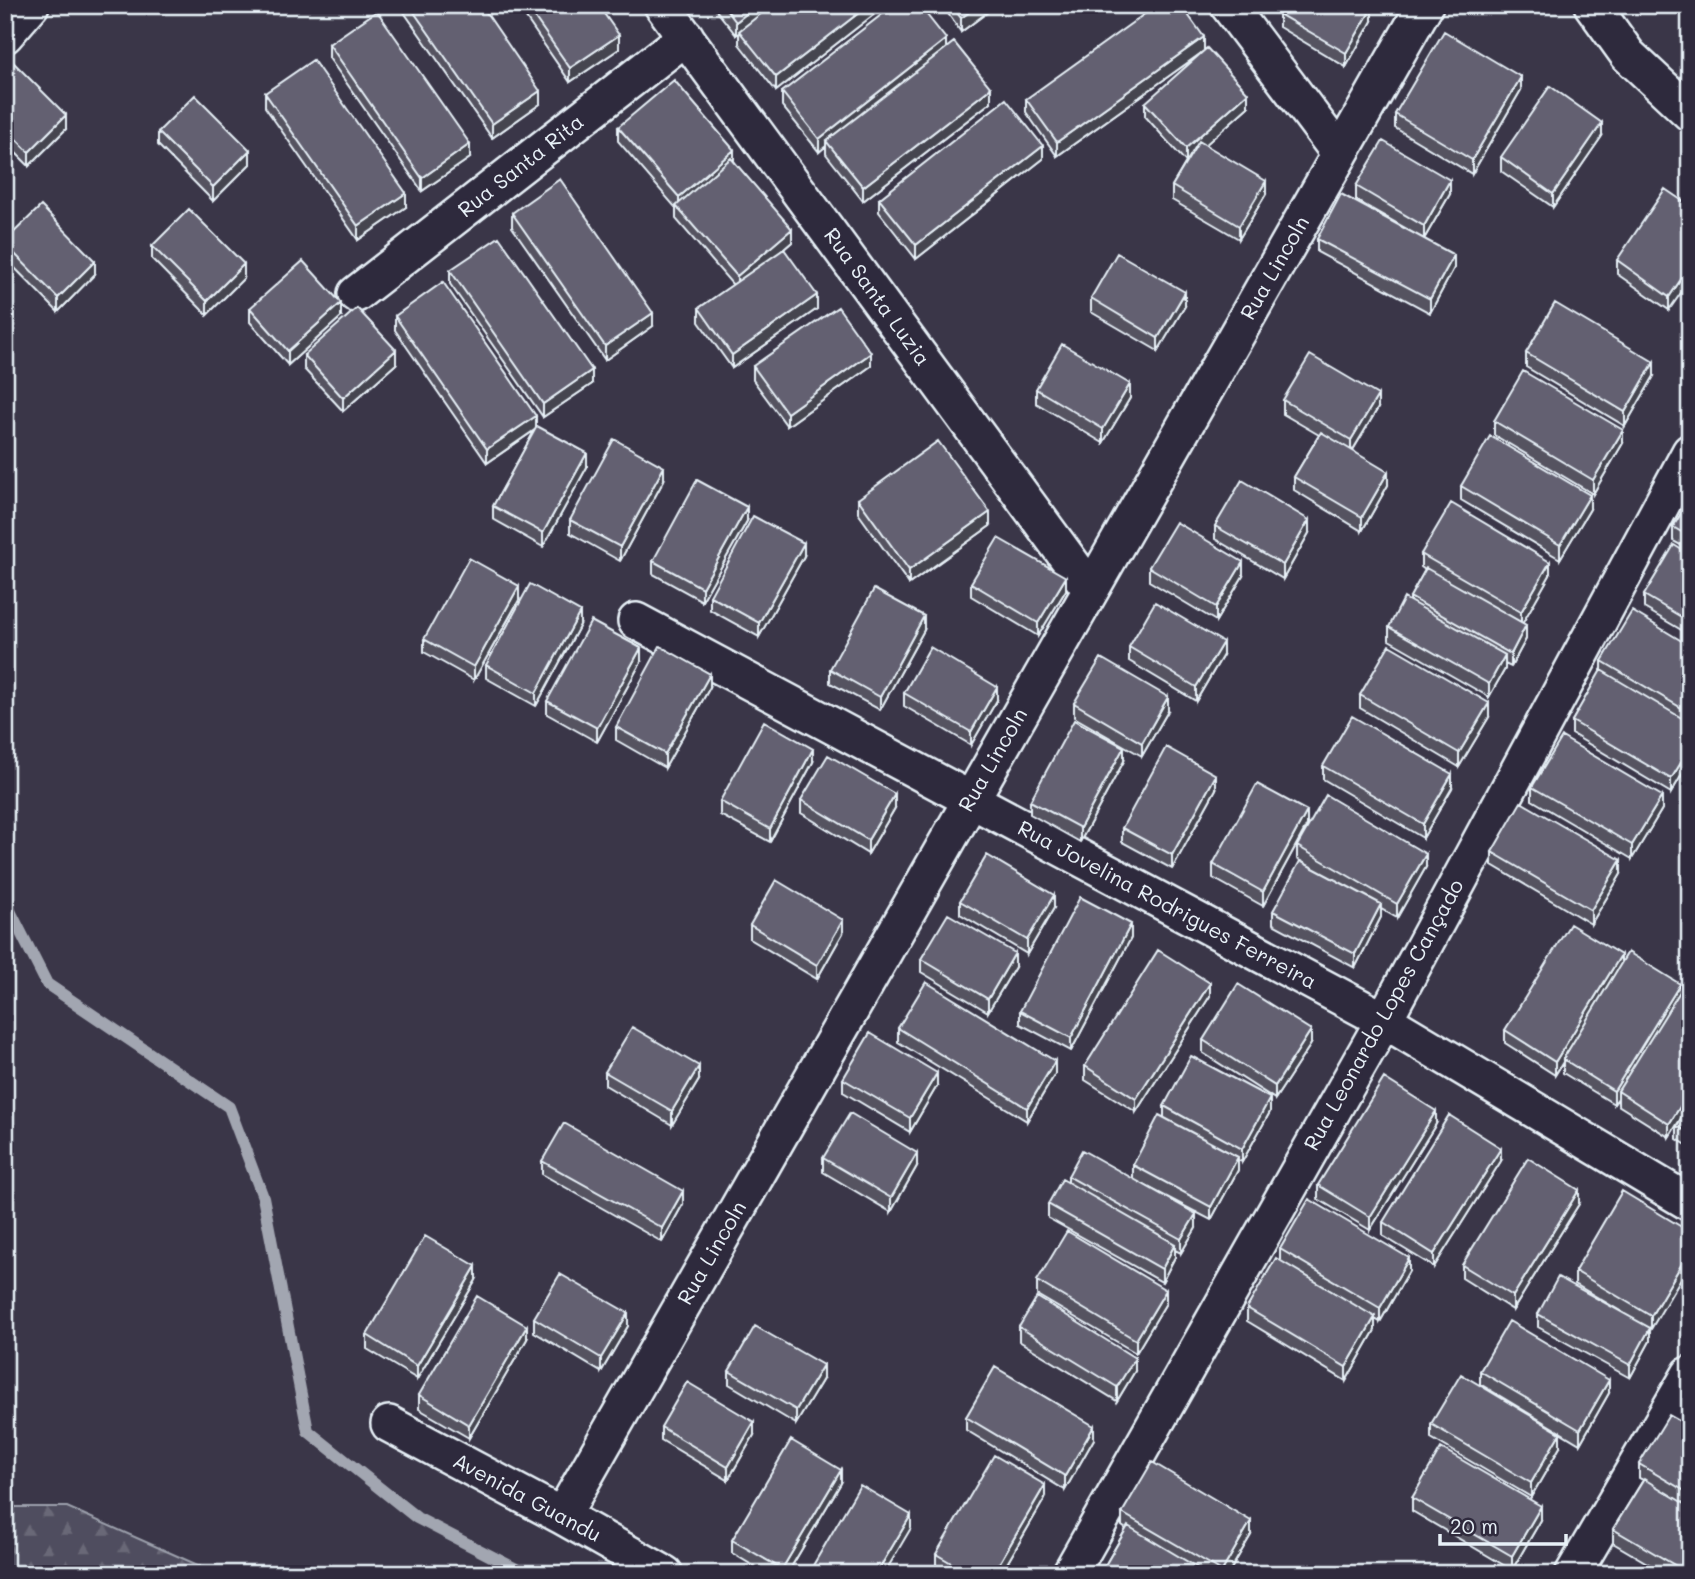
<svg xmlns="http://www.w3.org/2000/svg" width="1695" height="1579" font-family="Mali,sans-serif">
	<defs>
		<pattern id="forest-firs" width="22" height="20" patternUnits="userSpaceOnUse" patternTransform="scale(1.75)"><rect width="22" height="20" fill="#504e5f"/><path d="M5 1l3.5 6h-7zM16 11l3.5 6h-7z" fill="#696877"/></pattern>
	</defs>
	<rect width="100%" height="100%" fill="#3a3648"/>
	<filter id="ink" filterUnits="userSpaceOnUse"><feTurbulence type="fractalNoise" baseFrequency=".0143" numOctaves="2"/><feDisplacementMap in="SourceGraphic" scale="14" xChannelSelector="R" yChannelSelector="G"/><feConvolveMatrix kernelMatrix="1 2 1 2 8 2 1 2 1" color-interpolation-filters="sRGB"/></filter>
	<g filter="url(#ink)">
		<path fill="url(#forest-firs)" stroke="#9ca0ac" stroke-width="2" d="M5,1507H67L218,1574H5Z"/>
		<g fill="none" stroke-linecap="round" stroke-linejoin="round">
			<path stroke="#a2a6b1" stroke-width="12" d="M5,901L47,984L229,1107L263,1197L308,1431L417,1518L526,1574"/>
			<g stroke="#e8f1f8" stroke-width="40">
				<path id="street" d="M662,5L1091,590
					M1228,5L1340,154
					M1592,5L1628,55L1690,113
					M5,35L31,5
					M356,294L686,37
					M636,621L1384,1020L1690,1203
					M389,1424L562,1516L665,1574
					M562,1516L1425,5
					M1070,1574L1384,1020L1690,452
					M1573,1574L1690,1374"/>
			</g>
			<use href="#street" stroke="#2f2a3d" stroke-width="35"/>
		</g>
		<path fill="#555361" stroke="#e8f1f8" stroke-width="2" d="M399,5H481L540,104L492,138Z
			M517,5H598L619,49L570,82Z
			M712,5H886L776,91L739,44V32L736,35Z
			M942,5H997L961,32Z
			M1279,14L1372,21L1346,67L1279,27Z
			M329,44L470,158L422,191L329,58Z
			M946,47L991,102L863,201L826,154V146L819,152L782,106V92Z
			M1204,51L1057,156L1026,112V99Z
			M5,66L66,129L29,166L5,142Z
			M1521,90L1472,174L1395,128V114Z
			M265,93L406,207L358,240L265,107Z
			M1145,103L1248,107L1205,145L1266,194L1239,239L1172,200V186L1186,162L1145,116Z
			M618,127L734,161L792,242L784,249L817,309L732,368L699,322V308L733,285L676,219V208L618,141Z
			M158,132L250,164L213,201L158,145Z
			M1602,136L1553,207L1501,171V157Z
			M1043,159L916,259L879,212V199Z
			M1356,186L1450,194L1424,239L1454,268L1430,313L1317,252V239L1405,228L1356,200Z
			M1690,206L1669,310L1617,274V260Z
			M512,213L653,326L605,360L512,227Z
			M5,241L95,274L58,312L5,258Z
			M152,246L244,278L207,315L152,259Z
			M450,270L592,384L543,417L450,284Z
			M1091,298L1185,306L1158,351L1091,312Z
			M250,308L341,317L288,365L250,322Z
			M395,316L536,428L587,467L543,547L493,519V506L535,430L487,463L395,330Z
			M1526,353L1654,376L1625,426L1526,367Z
			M304,355L396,364L343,411L304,369Z
			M753,366H871L787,426L753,380Z
			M1036,389L1130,398L1103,443L1036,403Z
			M1283,400L1378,408L1353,450L1388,485L1362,531L1294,490V477L1319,435L1283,414Z
			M1494,421L1623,443L1593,494L1494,435Z
			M664,480L620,561L570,533V520Z
			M1461,486L1590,509L1560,559L1461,500Z
			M858,499L990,526L909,584L858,513Z
			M1690,499V550L1673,541V527Z
			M747,521L702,601L653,574V561Z
			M1215,526L1309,533L1283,579L1215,539Z
			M1421,554L1550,575L1522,623L1526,639L1511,667L1505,664V669L1489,697L1389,640V627L1410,602V597L1425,570L1421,567Z
			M1690,555V635L1644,608V595Z
			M804,556L759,637L710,610V596Z
			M1149,567L1243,576L1216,621L1149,581Z
			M971,583L1066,590L1038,636L971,596Z
			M519,600L474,680L424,652V639Z
			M580,625L536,706L486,678V665Z
			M924,630L880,710L830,683V669Z
			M1690,646V761L1671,793L1572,734V721L1602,671V661Z
			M1129,647L1223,655L1196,701L1129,661Z
			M641,662L597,742L547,714V701Z
			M710,687L665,768L616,740V727Z
			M904,693L997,700L971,745L904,706Z
			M1360,695L1489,717L1459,767L1360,708Z
			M1074,703L1168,711L1142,756L1074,717Z
			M1124,761L1080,842L1030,814V801Z
			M813,762L770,842L720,815V801Z
			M1323,766L1452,788L1423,838L1323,779Z
			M1532,787L1662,809L1632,859L1532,800Z
			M1216,789L1172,869L1122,842V828Z
			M801,800L895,808L868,854L801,813Z
			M1307,825L1263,906L1213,878V864Z
			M1297,846L1426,867L1397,918L1381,909V917L1355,968L1273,924V911L1304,863L1297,859Z
			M1492,852L1621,874L1591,924L1492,865Z
			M960,901L1054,908L1027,954L960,914Z
			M750,925L843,933L817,979L750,939Z
			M1131,938L1071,1051L1020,1024V1011Z
			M921,959L1015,967L988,1012L921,972Z
			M1621,964L1680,991L1690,989V1147L1677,1139V1126L1682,1116L1669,1137L1618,1105V1098L1614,1104L1563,1073V1062L1555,1075L1505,1043V1030Z
			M1210,996L1136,1112L1085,1080V1066Z
			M898,1028L1055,1074L1027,1121L898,1042Z
			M1203,1040L1311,1044L1275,1099L1203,1053Z
			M605,1072L699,1080L672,1125L605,1085Z
			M843,1079L937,1086L910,1132L843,1092Z
			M1164,1106L1270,1112L1242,1162L1238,1160V1170L1211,1220L1140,1183L1196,1228L1181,1253L1175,1250V1257L1162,1282L1048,1218V1204L1068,1182V1176L1133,1178V1165L1164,1118Z
			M1436,1124L1370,1230L1318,1199V1185Z
			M823,1158L917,1166L891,1212L823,1172Z
			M542,1161L683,1204L662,1242L542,1174Z
			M1501,1161L1434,1267L1383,1236V1222Z
			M1579,1204L1513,1310L1462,1278V1265Z
			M1280,1249L1409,1271L1380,1322L1375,1319V1330L1346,1381L1247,1321V1308L1280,1260Z
			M1690,1263L1650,1329V1341L1630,1378L1538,1327V1314L1622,1312L1575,1284V1271Z
			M476,1280L417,1379L367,1349V1335Z
			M1037,1281L1166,1303L1136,1353L1037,1295Z
			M534,1318L628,1326L601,1372L534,1332Z
			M1019,1327L1135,1371L1117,1401L1019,1341Z
			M527,1339L469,1438L419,1409V1395Z
			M729,1371L823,1379L796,1424L729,1384Z
			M1480,1371L1609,1393L1580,1444L1480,1384Z
			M1690,1394V1414L1687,1413V1399Z
			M966,1417L1094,1439L1065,1490L966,1430Z
			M1431,1424L1560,1447L1531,1497L1431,1438Z
			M661,1427L754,1435L728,1480L661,1440Z
			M1690,1427V1574H1666L1613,1543V1529L1643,1480L1639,1478V1464Z
			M841,1483L787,1574H767L732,1553V1540Z
			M1045,1498L1001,1574H947L936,1567V1554Z
			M1412,1498L1541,1520L1512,1570L1412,1511Z
			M1122,1513L1251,1535L1228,1574H1100L1126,1529L1122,1526Z"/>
		<path fill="#45444f" stroke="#e8f1f8" stroke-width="2" d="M757,5H774L736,35V22Z
			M869,5H886L776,91V77Z
			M979,5H997L961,32V18Z
			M1372,8V21L1346,67V53Z
			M619,35V49L570,82V68Z
			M1204,37V51L1057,156V142Z
			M946,39V53L826,141V146L819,152V139Z
			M1521,77V90L1472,174V160Z
			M991,88V102L863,201V187Z
			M540,91V104L492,138V124Z
			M1248,93V107L1186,162V148Z
			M66,115V129L29,166V152Z
			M1602,123V136L1553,207V194Z
			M470,144V158L422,191V178Z
			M1043,146V159L916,259V245Z
			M250,150V164L213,201V187Z
			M734,150V163L679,209V197Z
			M1450,180V194L1424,239V226Z
			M1266,181V194L1239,239V226Z
			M406,193V207L358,240V226Z
			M792,229V242L737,289V276Z
			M1454,255V268L1430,313V299Z
			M95,261V274L58,312V298Z
			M244,264V278L207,315V301Z
			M1690,266V280L1669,310V297Z
			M1185,292V306L1158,351V338Z
			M817,295V309L732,368V355Z
			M341,303V317L288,365V351Z
			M653,313V326L605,360V346Z
			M396,350V364L343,411V398Z
			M871,353V366L787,426V413Z
			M1654,362V376L1625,426V412Z
			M592,370V384L543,417V404Z
			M1130,384V398L1103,443V429Z
			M1378,395V408L1351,453V440Z
			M536,416V429L487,463V449Z
			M1623,430V443L1593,494V480Z
			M587,453V467L543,547V533Z
			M664,467V480L620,561V547Z
			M1388,472V485L1362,531V517Z
			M1590,495V509L1560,559V545Z
			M747,507V521L702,601V588Z
			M990,512V526L909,584V570Z
			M1309,520V533L1283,579V565Z
			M804,543V556L759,637V623Z
			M1243,562V576L1216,621V607Z
			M1550,562V575L1521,626V612Z
			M1066,577V590L1038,636V623Z
			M519,586V600L474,680V667Z
			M580,612V625L536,706V693Z
			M924,616V630L880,710V697Z
			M1526,625V639L1511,667V654Z
			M1223,642V655L1196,701V687Z
			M641,648V662L597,742V728Z
			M1505,655V669L1489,697V684Z
			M710,674V687L665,768V754Z
			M997,687V700L971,745V732Z
			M1168,697V711L1142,756V743Z
			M1489,703V717L1459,767V753Z
			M1124,747V761L1080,842V828Z
			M1690,748V761L1671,793V779Z
			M813,749V762L770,842V829Z
			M1452,774V788L1423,838V824Z
			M1216,775V789L1172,869V855Z
			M895,794V808L868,854V840Z
			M1662,796V809L1632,859V845Z
			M1307,811V825L1263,906V892Z
			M1426,854V867L1397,918V904Z
			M1621,860V874L1591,924V910Z
			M1054,895V908L1027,954V940Z
			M1381,904V917L1355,968V954Z
			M843,920V933L817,979V965Z
			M1131,924V938L1071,1051V1038Z
			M1015,953V967L988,1012V999Z
			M1621,955V968L1563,1059V1062L1555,1075V1062Z
			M1210,983V996L1136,1112V1099Z
			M1680,984V998L1618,1091V1098L1614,1104V1091Z
			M1311,1030V1044L1275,1099V1086Z
			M1055,1061V1074L1027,1121V1108Z
			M699,1066V1080L672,1125V1111Z
			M937,1073V1086L910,1132V1118Z
			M1690,1091V1104L1669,1137V1124Z
			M1270,1098V1112L1242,1162V1149Z
			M1436,1111V1124L1370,1230V1217Z
			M1501,1148V1161L1434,1267V1254Z
			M917,1153V1166L891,1212V1198Z
			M1238,1157V1170L1211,1220V1207Z
			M1579,1190V1204L1513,1310V1296Z
			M683,1191V1204L662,1242V1228Z
			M1196,1214V1228L1181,1253V1239Z
			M1175,1244V1257L1162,1282V1269Z
			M1690,1250V1263L1651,1329V1316Z
			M1409,1258V1271L1380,1322V1308Z
			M476,1266V1280L417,1379V1366Z
			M1166,1290V1303L1136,1353V1340Z
			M628,1313V1326L601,1372V1358Z
			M1375,1317V1330L1346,1381V1367Z
			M527,1326V1339L469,1438V1425Z
			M1650,1328V1341L1630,1378V1365Z
			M1135,1358V1371L1117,1401V1387Z
			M823,1365V1379L796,1424V1410Z
			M1609,1380V1393L1580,1444V1430Z
			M754,1422V1435L728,1480V1467Z
			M1094,1426V1439L1065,1490V1476Z
			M1560,1433V1447L1531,1497V1483Z
			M841,1470V1483L787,1574H782V1569Z
			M1045,1485V1498L1001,1574H993Z
			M1541,1506V1520L1512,1570V1556Z
			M911,1515V1528L884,1574H876Z
			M1251,1521V1535L1228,1574H1222V1571Z"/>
		<path fill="#636171" stroke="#e8f1f8" stroke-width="2" d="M409,5H481L540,91L492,124Z
			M526,5H598L619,35L570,68Z
			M723,5H757L736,22Z
			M772,5H869L776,77L739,31Z
			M894,5H919L946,39L819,139L782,92Z
			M951,5H979L961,18Z
			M1157,5H1181L1204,37L1057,142L1026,99Z
			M1283,5H1368L1372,8L1346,53L1279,14Z
			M377,11L470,144L422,178L329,44Z
			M1444,31L1521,77L1472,160L1395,114Z
			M954,42L991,88L863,187L826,141Z
			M1207,48L1248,93L1186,148L1145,103Z
			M11,60L66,115L29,152L5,128V66Z
			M313,60L406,193L358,226L265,93Z
			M674,80L734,150L679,197L618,127Z
			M1550,86L1602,123L1553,194L1501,157Z
			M195,95L250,150L213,187L158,132Z
			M1006,99L1043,146L916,245L879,199Z
			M1199,141L1266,181L1239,226L1172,186Z
			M1383,141L1450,180L1424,226L1356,186Z
			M731,158L792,229L737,276L676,206Z
			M560,179L653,313L605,346L512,213Z
			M1665,189L1690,206V266L1669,297L1617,260Z
			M1341,194L1454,255L1430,299L1317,239Z
			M41,206L95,261L58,298L5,244V241Z
			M189,209L244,264L207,301L152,246Z
			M499,237L592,370L543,404L450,270Z
			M784,249L817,295L732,355L699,308Z
			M1117,253L1185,292L1158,338L1091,298Z
			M303,261L341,303L288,351L250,308Z
			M443,282L536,416L487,449L395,316Z
			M1555,303L1654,362L1625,412L1526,353Z
			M838,307L871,353L787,413L753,366Z
			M357,308L396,350L343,398L304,355Z
			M1062,344L1130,384L1103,429L1036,389Z
			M1310,355L1378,395L1351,440L1283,400Z
			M1523,371L1623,430L1593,480L1494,421Z
			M537,426L587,453L543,533L493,506Z
			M1321,432L1388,472L1362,517L1294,477Z
			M1490,436L1590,495L1560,545L1461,486Z
			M614,439L664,467L620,547L570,520Z
			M938,441L990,512L909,570L858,499Z
			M697,480L747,507L702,588L653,561Z
			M1242,480L1309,520L1283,565L1215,526Z
			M1690,499V537L1673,527Z
			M1451,503L1550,562L1521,612L1421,554Z
			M753,516L804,543L759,623L710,596Z
			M1176,522L1243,562L1216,607L1149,567Z
			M998,538L1066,577L1038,623L971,583Z
			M1674,545L1690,555V622L1644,595Z
			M469,558L519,586L474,667L424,639Z
			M1426,568L1526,625L1511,654L1410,597Z
			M530,584L580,612L536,693L486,665Z
			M874,589L924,616L880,697L830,669Z
			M1404,598L1505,655L1489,684L1389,627Z
			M1155,602L1223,642L1196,687L1129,647Z
			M1632,611L1690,646V713L1602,661Z
			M591,621L641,648L597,728L547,701Z
			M1389,645L1489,703L1459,753L1360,695Z
			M660,646L710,674L665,754L616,727Z
			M930,647L997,687L971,732L904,693Z
			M1101,658L1168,697L1142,743L1074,703Z
			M1601,670L1690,723V748L1671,779L1572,721Z
			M1352,716L1452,774L1423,824L1323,766Z
			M1074,720L1124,747L1080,828L1030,801Z
			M764,721L813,749L770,829L720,801Z
			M1562,737L1662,796L1632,845L1532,787Z
			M1166,747L1216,775L1172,855L1122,828Z
			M828,755L895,794L868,840L801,800Z
			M1257,784L1307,811L1263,892L1213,864Z
			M1326,795L1426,854L1397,904L1297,846Z
			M1521,802L1621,860L1591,910L1492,852Z
			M987,855L1054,895L1027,940L960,901Z
			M1300,861L1381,904L1355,954L1273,911Z
			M776,880L843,920L817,965L750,925Z
			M1080,897L1131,924L1071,1038L1020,1011Z
			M948,914L1015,953L988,999L921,959Z
			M1570,924L1621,955L1555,1062L1505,1030Z
			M1158,950L1210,983L1136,1099L1085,1066Z
			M1628,952L1680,984L1614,1091L1563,1059Z
			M926,982L1055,1061L1027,1108L898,1028Z
			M1238,984L1311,1030L1275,1086L1203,1040Z
			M1684,985L1690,989V1091L1669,1124L1618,1091Z
			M632,1027L699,1066L672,1111L605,1072Z
			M870,1033L937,1073L910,1118L843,1079Z
			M1191,1056L1270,1098L1242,1149L1164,1106Z
			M1384,1078L1436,1111L1370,1217L1318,1185Z
			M1690,1103V1133L1677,1126Z
			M850,1113L917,1153L891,1198L823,1158Z
			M1159,1115L1238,1157L1211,1207L1133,1165Z
			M1449,1115L1501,1148L1434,1254L1383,1222Z
			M564,1123L683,1191L662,1228L542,1161Z
			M1082,1150L1196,1214L1181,1239L1068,1176Z
			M1528,1158L1579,1190L1513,1296L1462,1265Z
			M1062,1179L1175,1244L1162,1269L1048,1204Z
			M1622,1191L1690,1232V1250L1651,1316L1575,1271Z
			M1309,1199L1409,1258L1380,1308L1280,1249Z
			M1067,1231L1166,1290L1136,1340L1037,1281Z
			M425,1236L476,1266L417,1366L367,1335Z
			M1276,1258L1375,1317L1346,1367L1247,1308Z
			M560,1274L628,1313L601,1358L534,1318Z
			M1558,1277L1650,1328L1630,1365L1538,1314Z
			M477,1296L527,1326L469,1425L419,1395Z
			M1037,1297L1135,1358L1117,1387L1019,1327Z
			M1509,1321L1609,1380L1580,1430L1480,1371Z
			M755,1326L823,1365L796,1410L729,1371Z
			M995,1367L1094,1426L1065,1476L966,1417Z
			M1461,1374L1560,1433L1531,1483L1431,1424Z
			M687,1382L754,1422L728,1467L661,1427Z
			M1669,1415L1690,1427V1494L1639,1464Z
			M791,1440L841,1470L782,1569L732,1540Z
			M1441,1448L1541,1506L1512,1556L1412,1498Z
			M994,1455L1045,1485L993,1574H970L936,1554Z
			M1152,1462L1251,1521L1222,1571L1122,1513Z
			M1644,1479L1690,1507V1574L1613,1529Z
			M860,1485L911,1515L876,1574H808Z
			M1128,1526L1208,1574H1100Z"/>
	</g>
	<g text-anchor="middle" stroke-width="5" stroke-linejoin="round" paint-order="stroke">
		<g font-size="21" fill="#e8f1f8" stroke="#2f2a3d">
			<text transform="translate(521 166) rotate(-38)" y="7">Rua Santa Rita</text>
			<text transform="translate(1275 268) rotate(-60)" y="7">Rua Lincoln</text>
			<text transform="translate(877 297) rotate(54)" y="7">Rua Santa Luzia</text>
			<text transform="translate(993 760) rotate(-60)" y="7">Rua Lincoln</text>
			<text transform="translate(1167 905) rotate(28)" y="7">Rua Jovelina Rodrigues Ferreira</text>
			<text transform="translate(1384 1015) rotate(-61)" y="7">Rua Leonardo Lopes Cançado</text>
			<text transform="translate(712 1253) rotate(-60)" y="7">Rua Lincoln</text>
			<text transform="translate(527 1498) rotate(28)" y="7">Avenida Guandu</text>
		</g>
	</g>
	<rect width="1695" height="1579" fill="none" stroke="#2f2a3d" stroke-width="28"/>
	<rect x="14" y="14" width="1667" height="1551" fill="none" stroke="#e8f1f8" stroke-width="2.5" filter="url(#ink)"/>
	<path d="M1440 1534v10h126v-10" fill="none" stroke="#e8f1f8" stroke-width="3.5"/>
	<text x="1450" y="1534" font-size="21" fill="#e8f1f8" stroke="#2f2a3d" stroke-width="5" paint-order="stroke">20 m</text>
</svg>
